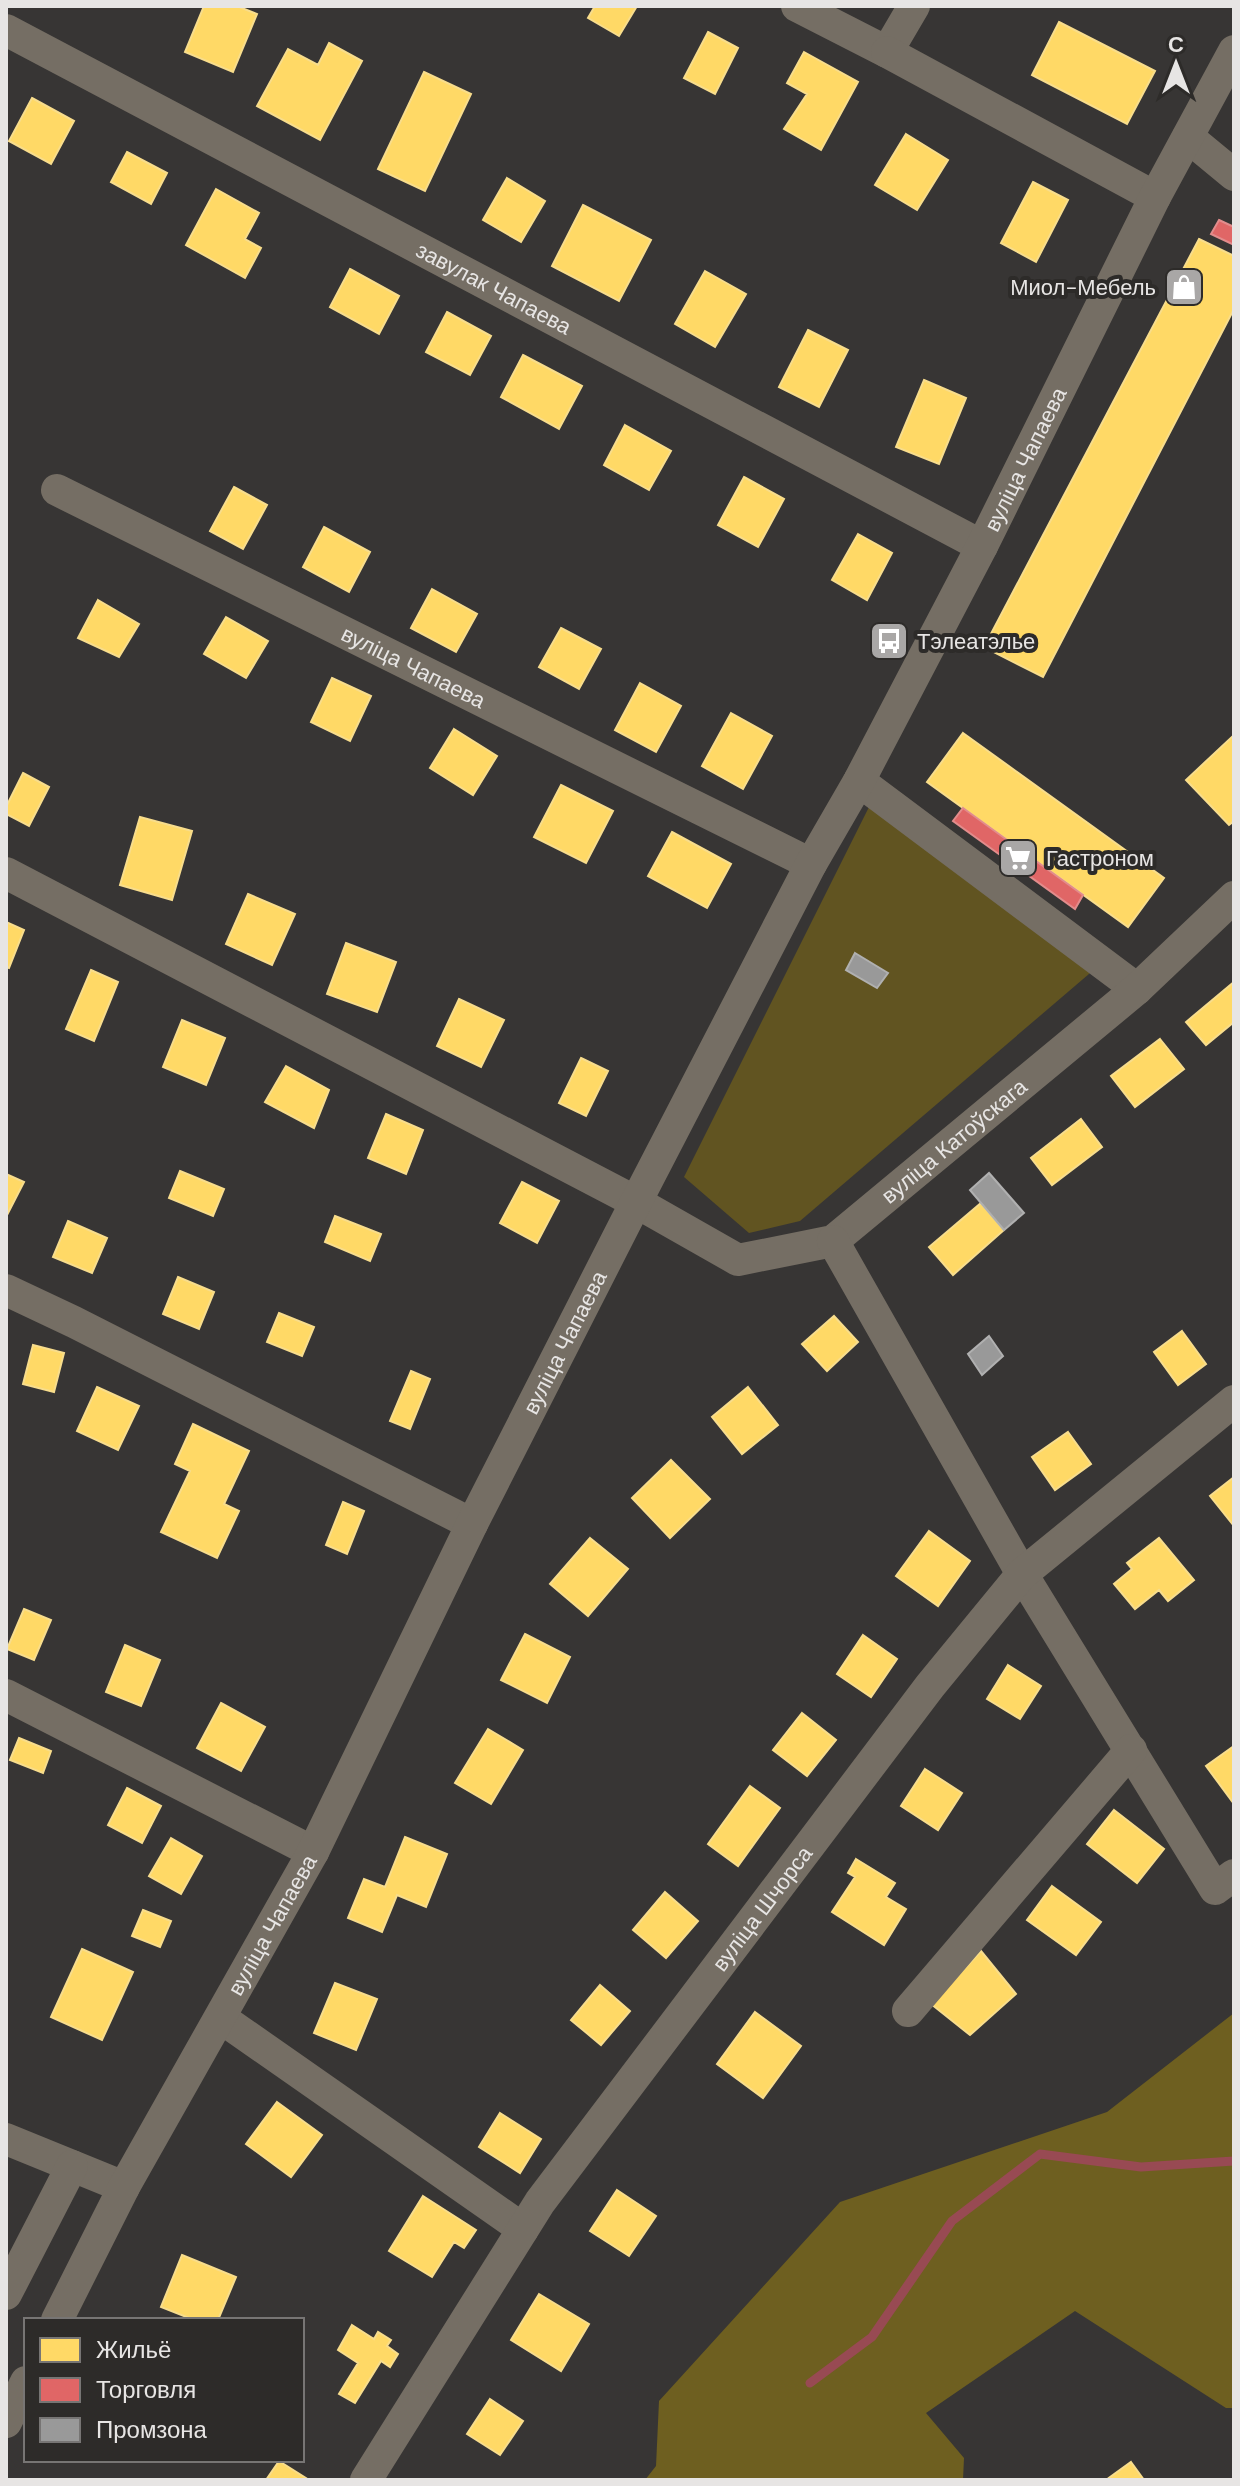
<svg xmlns="http://www.w3.org/2000/svg" width="1240" height="2486" font-family="'DM Sans',sans-serif">
	<rect width="100%" height="100%" fill="#373534"/>
	<path fill="#615421" d="M870,805L1103,962L800,1221L749,1233L684,1177Z"/>
	<path fill="#6e5f20" d="M1234,2013V2408H1226L1075,2311L926,2413L964,2458L963,2480H645L656,2466L659,2401L840,2202L1107,2112Z"/>
	<path fill="#ffd966" stroke="#f8dd8c" stroke-width="2" d="M204,6H237L257,14L233,72L185,52Z
		M595,6H637L619,36L588,18Z
		M1059,22L1155,71L1127,124L1032,75Z
		M708,32L738,48L715,94L684,78Z
		M329,43L362,61L320,140L257,106L288,49L318,65Z
		M804,52L858,82L821,150L784,129L807,94L787,83Z
		M424,72L471,94L425,191L378,169Z
		M32,98L74,121L51,164L9,141Z
		M906,134L948,160L917,210L875,185Z
		M127,152L167,173L151,204L111,182Z
		M507,178L545,201L521,242L483,220Z
		M1033,182L1068,200L1036,262L1001,243Z
		M216,189L259,213L245,239L261,248L245,278L186,245Z
		M583,205L651,240L619,301L552,266Z
		M1199,239L1234,256V309L1043,677L984,647Z
		M350,269L399,296L379,334L330,307Z
		M705,271L746,294L715,347L675,324Z
		M447,312L491,336L470,375L426,352Z
		M808,330L848,350L819,407L779,387Z
		M523,355L582,386L559,429L501,397Z
		M924,380L966,398L939,464L896,447Z
		M625,425L671,451L649,490L604,465Z
		M744,477L784,499L758,547L718,525Z
		M234,487L267,505L243,549L210,531Z
		M324,527L370,552L349,592L303,567Z
		M858,534L892,553L867,600L832,580Z
		M432,589L477,614L456,652L411,628Z
		M98,600L139,624L119,657L78,638Z
		M226,617L268,641L246,678L204,654Z
		M561,628L601,649L579,689L539,667Z
		M332,678L371,696L350,741L311,722Z
		M640,683L681,706L656,752L615,730Z
		M731,713L772,736L743,789L702,766Z
		M454,729L497,756L473,795L430,768Z
		M963,733L1164,878L1128,927L927,782Z
		M1234,735V821L1229,825L1186,780Z
		M23,773L49,787L29,826L6,814V807Z
		M561,785L613,811L586,863L534,837Z
		M140,817L192,831L172,900L120,885Z
		M672,832L731,864L707,908L648,876Z
		M248,894L295,914L272,965L226,944Z
		M6,922L24,930L9,968L6,967Z
		M346,943L396,962L377,1012L327,994Z
		M91,970L118,982L94,1041L66,1029Z
		M1234,982V1022L1206,1045L1186,1022Z
		M459,999L504,1020L481,1067L437,1046Z
		M182,1020L225,1038L206,1085L163,1067Z
		M1160,1039L1184,1069L1135,1107L1111,1076Z
		M581,1058L608,1071L586,1116L559,1103Z
		M286,1066L329,1090L314,1128L265,1102Z
		M386,1114L423,1130L406,1174L368,1158Z
		M1081,1119L1102,1147L1052,1185L1031,1158Z
		M180,1171L224,1189L213,1216L169,1198Z
		M6,1174L24,1182L6,1217Z
		M522,1182L559,1201L537,1243L500,1223Z
		M981,1203L1004,1230L953,1275L929,1247Z
		M335,1216L381,1234L370,1261L325,1242Z
		M68,1221L107,1238L92,1273L53,1257Z
		M178,1277L214,1292L199,1329L163,1314Z
		M279,1313L314,1327L302,1356L267,1342Z
		M834,1316L858,1342L827,1371L802,1344Z
		M1182,1331L1206,1364L1178,1385L1154,1352Z
		M33,1345L64,1353L54,1392L23,1384Z
		M411,1371L430,1379L410,1429L390,1421Z
		M97,1387L139,1406L118,1450L77,1431Z
		M748,1387L778,1425L742,1454L712,1417Z
		M193,1424L249,1451L224,1504L239,1511L217,1558L161,1532L190,1471L175,1464Z
		M1068,1432L1091,1464L1055,1490L1032,1457Z
		M671,1460L710,1499L670,1538L632,1498Z
		M1234,1477V1526L1210,1496Z
		M343,1502L364,1511L347,1554L326,1545Z
		M929,1531L970,1561L938,1606L896,1576Z
		M590,1538L628,1569L588,1616L550,1584Z
		M1159,1538L1194,1580L1168,1601L1159,1590L1135,1609L1114,1584L1132,1569L1127,1563Z
		M24,1609L51,1620L34,1660L7,1649Z
		M525,1634L570,1657L547,1703L501,1680Z
		M863,1635L897,1659L871,1697L837,1674Z
		M125,1645L160,1660L141,1706L106,1692Z
		M1008,1665L1041,1686L1020,1719L987,1699Z
		M221,1703L265,1727L241,1771L197,1748Z
		M802,1713L836,1740L807,1776L773,1750Z
		M488,1729L523,1750L491,1804L455,1783Z
		M19,1738L51,1751L43,1773L10,1760Z
		M1234,1746V1804L1206,1766Z
		M925,1769L962,1793L938,1830L901,1806Z
		M750,1786L780,1808L738,1866L708,1844Z
		M127,1788L161,1806L142,1843L108,1825Z
		M1114,1810L1164,1849L1137,1883L1087,1844Z
		M405,1837L447,1854L426,1907L397,1895L382,1932L348,1918L364,1879L385,1887Z
		M171,1838L202,1856L181,1894L149,1876Z
		M856,1859L895,1883L886,1897L906,1909L884,1945L832,1912L855,1877L848,1873Z
		M1052,1886L1101,1922L1076,1955L1027,1920Z
		M665,1892L698,1921L666,1958L633,1930Z
		M143,1910L171,1921L160,1947L132,1936Z
		M82,1949L133,1972L102,2040L51,2017Z
		M981,1951L1016,1994L970,2035L931,2004Z
		M335,1983L377,1999L356,2050L314,2033Z
		M600,1985L630,2011L601,2045L571,2020Z
		M755,2012L801,2046L763,2098L717,2064Z
		M277,2102L322,2135L291,2177L246,2144Z
		M500,2113L541,2139L520,2173L479,2147Z
		M617,2190L656,2216L629,2256L590,2231Z
		M423,2196L476,2230L464,2248L454,2242L432,2277L389,2251Z
		M182,2255L236,2277L218,2320H194L161,2307Z
		M539,2294L589,2324L561,2371L511,2340Z
		M352,2325L374,2339L378,2332L391,2340L387,2346L398,2354L390,2367L381,2361L355,2403L339,2394L358,2363L338,2350Z
		M490,2399L523,2421L500,2455L467,2434Z
		M279,2461L309,2480H266Z
		M1131,2462L1144,2480H1106Z"/>
	<path fill="#e06666" stroke="#e28c8c" stroke-width="2" d="M1219,220L1234,227V245L1211,234Z
		M963,808L1083,895L1075,909L953,821Z"/>
	<path fill="#999" stroke="#b0b0b0" stroke-width="2" d="M855,953L888,973L877,988L846,970Z
		M989,1173L1024,1213L1004,1230L970,1190Z
		M989,1336L1003,1356L982,1375L968,1354Z"/>
	<g fill="none" stroke-linecap="round" stroke-linejoin="round">
		<path stroke="#984a53" stroke-width="9" d="M810,2383L872,2337L952,2221L1040,2154L1141,2167L1234,2161"/>
		<g stroke="#756e64" stroke-width="32">
			<path d="M797,6L887,52L914,6"/>
			<path id="s1" d="M6,30L982,546"/>
			<path d="M887,52L1155,197"/>
			<path d="M1188,137L1234,175"/>
			<path id="s2" d="M57,490L811,864"/>
			<path d="M859,781L1137,989"/>
			<path id="s3" d="M6,873L636,1202L738,1260L833,1241L1137,989L1234,897"/>
			<path d="M833,1241L1022,1574L1215,1889L1234,1875"/>
			<path d="M6,1290L74,1322L472,1524"/>
			<path d="M6,1695L313,1852"/>
			<path d="M908,2011L1131,1750"/>
			<path d="M221,2018L523,2229"/>
			<path d="M6,2139L124,2187"/>
			<path d="M6,2294L72,2166"/>
			<path id="s4" d="M57,2320L124,2187L313,1852L472,1524L636,1202L811,864L859,781L982,546L1155,197L1234,51"/>
			<path d="M6,2422L26,2382"/>
			<path id="s5" d="M366,2480L540,2202L930,1686L1022,1574L1234,1401"/>
		</g>
	</g>
	<defs>
		<g id="shop-square" transform="scale(2)"><rect x="-9" y="-9" width="18" height="18" rx="4" fill="#a9a7a6" stroke="#2d2b29"/><path d="M-5-2.5h2.3a2.7 3.5 0 0 1 5.4 0H5L5.5 6h-11ZM-1.5-2.5h3a1.5 2.3 0 0 0-3 0Z" fill="#fff"/></g>
		<g id="bus-square" transform="scale(2)"><rect x="-9" y="-9" width="18" height="18" rx="4" fill="#a9a7a6" stroke="#2d2b29"/><path d="M-5-6H5V4H4V6H2V4H-2V6H-4V4H-5ZM-3.5-4V0h7V-4ZM-3.5 1.2v1.5H-2V1.2ZM2 1.2v1.5H3.5V1.2Z" fill="#fff"/></g>
		<g id="supermarket-square" transform="scale(2)"><rect x="-9" y="-9" width="18" height="18" rx="4" fill="#a9a7a6" stroke="#2d2b29"/><path d="M-6-5.5h2.5l.6 2H6L4.5 2H-2.5L-4.4-4H-6ZM-1.5 3.2a1.3 1.3 0 1 0 .1 0ZM3 3.2a1.3 1.3 0 1 0 .1 0Z" fill="#fff"/></g>
	</defs>
	<g fill-rule="evenodd">
		<use href="#shop-square" x="1184" y="287"/>
		<use href="#bus-square" x="889" y="641"/>
		<use href="#supermarket-square" x="1018" y="858"/>
	</g>
	<g text-anchor="middle" stroke-width="8" stroke-linejoin="round" paint-order="stroke">
		<g font-size="22" fill="#e7e5e4" stroke="#2d2b29" text-anchor="start">
			<text x="1156" y="295" text-anchor="end">Миол-Мебель</text>
			<text x="917" y="649">Тэлеатэлье</text>
			<text x="1046" y="866">Гастроном</text>
		</g>
		<g font-size="22" fill="#e7e5e4" stroke="#2d2b29">
			<text dy="8" stroke="none"><textPath href="#s1" startOffset="552">завулак Чапаева</textPath></text>
			<text dy="8" stroke="none"><textPath href="#s4" startOffset="2098">вуліца Чапаева</textPath></text>
			<text dy="8" stroke="none"><textPath href="#s2" startOffset="398">вуліца Чапаева</textPath></text>
			<text dy="8" stroke="none"><textPath href="#s3" startOffset="1082">вуліца Катоўскага</textPath></text>
			<text dy="8" stroke="none"><textPath href="#s4" startOffset="1102">вуліца Чапаева</textPath></text>
			<text dy="8" stroke="none"><textPath href="#s5" startOffset="696">вуліца Шчорса</textPath></text>
			<text dy="8" stroke="none"><textPath href="#s4" startOffset="450">вуліца Чапаева</textPath></text>
		</g>
	</g>
	<rect width="1240" height="2486" fill="none" stroke="#e7e5e4" stroke-width="16"/>
	<rect x="24" y="2318" width="280" height="144" fill="#2d2b29" stroke="#777574" stroke-width="2"/>
	<rect x="40" y="2338" width="40" height="24" fill="#ffd966" stroke="#777574" stroke-width="2"/>
	<text x="96" y="2358" font-size="24" fill="#e7e5e4">Жильё</text>
	<rect x="40" y="2378" width="40" height="24" fill="#e06666" stroke="#777574" stroke-width="2"/>
	<text x="96" y="2398" font-size="24" fill="#e7e5e4">Торговля</text>
	<rect x="40" y="2418" width="40" height="24" fill="#999999" stroke="#777574" stroke-width="2"/>
	<text x="96" y="2438" font-size="24" fill="#e7e5e4">Промзона</text>
	<g transform="translate(1176 64)" stroke="#2d2b29" stroke-width="6" paint-order="stroke">
	<path d="M0-6L14 30L0 20L-14 30Z" fill="#e7e5e4"/>
	<text y="-12" font-size="22" font-weight="bold" text-anchor="middle" fill="#e7e5e4">С</text>
	</g>
</svg>
